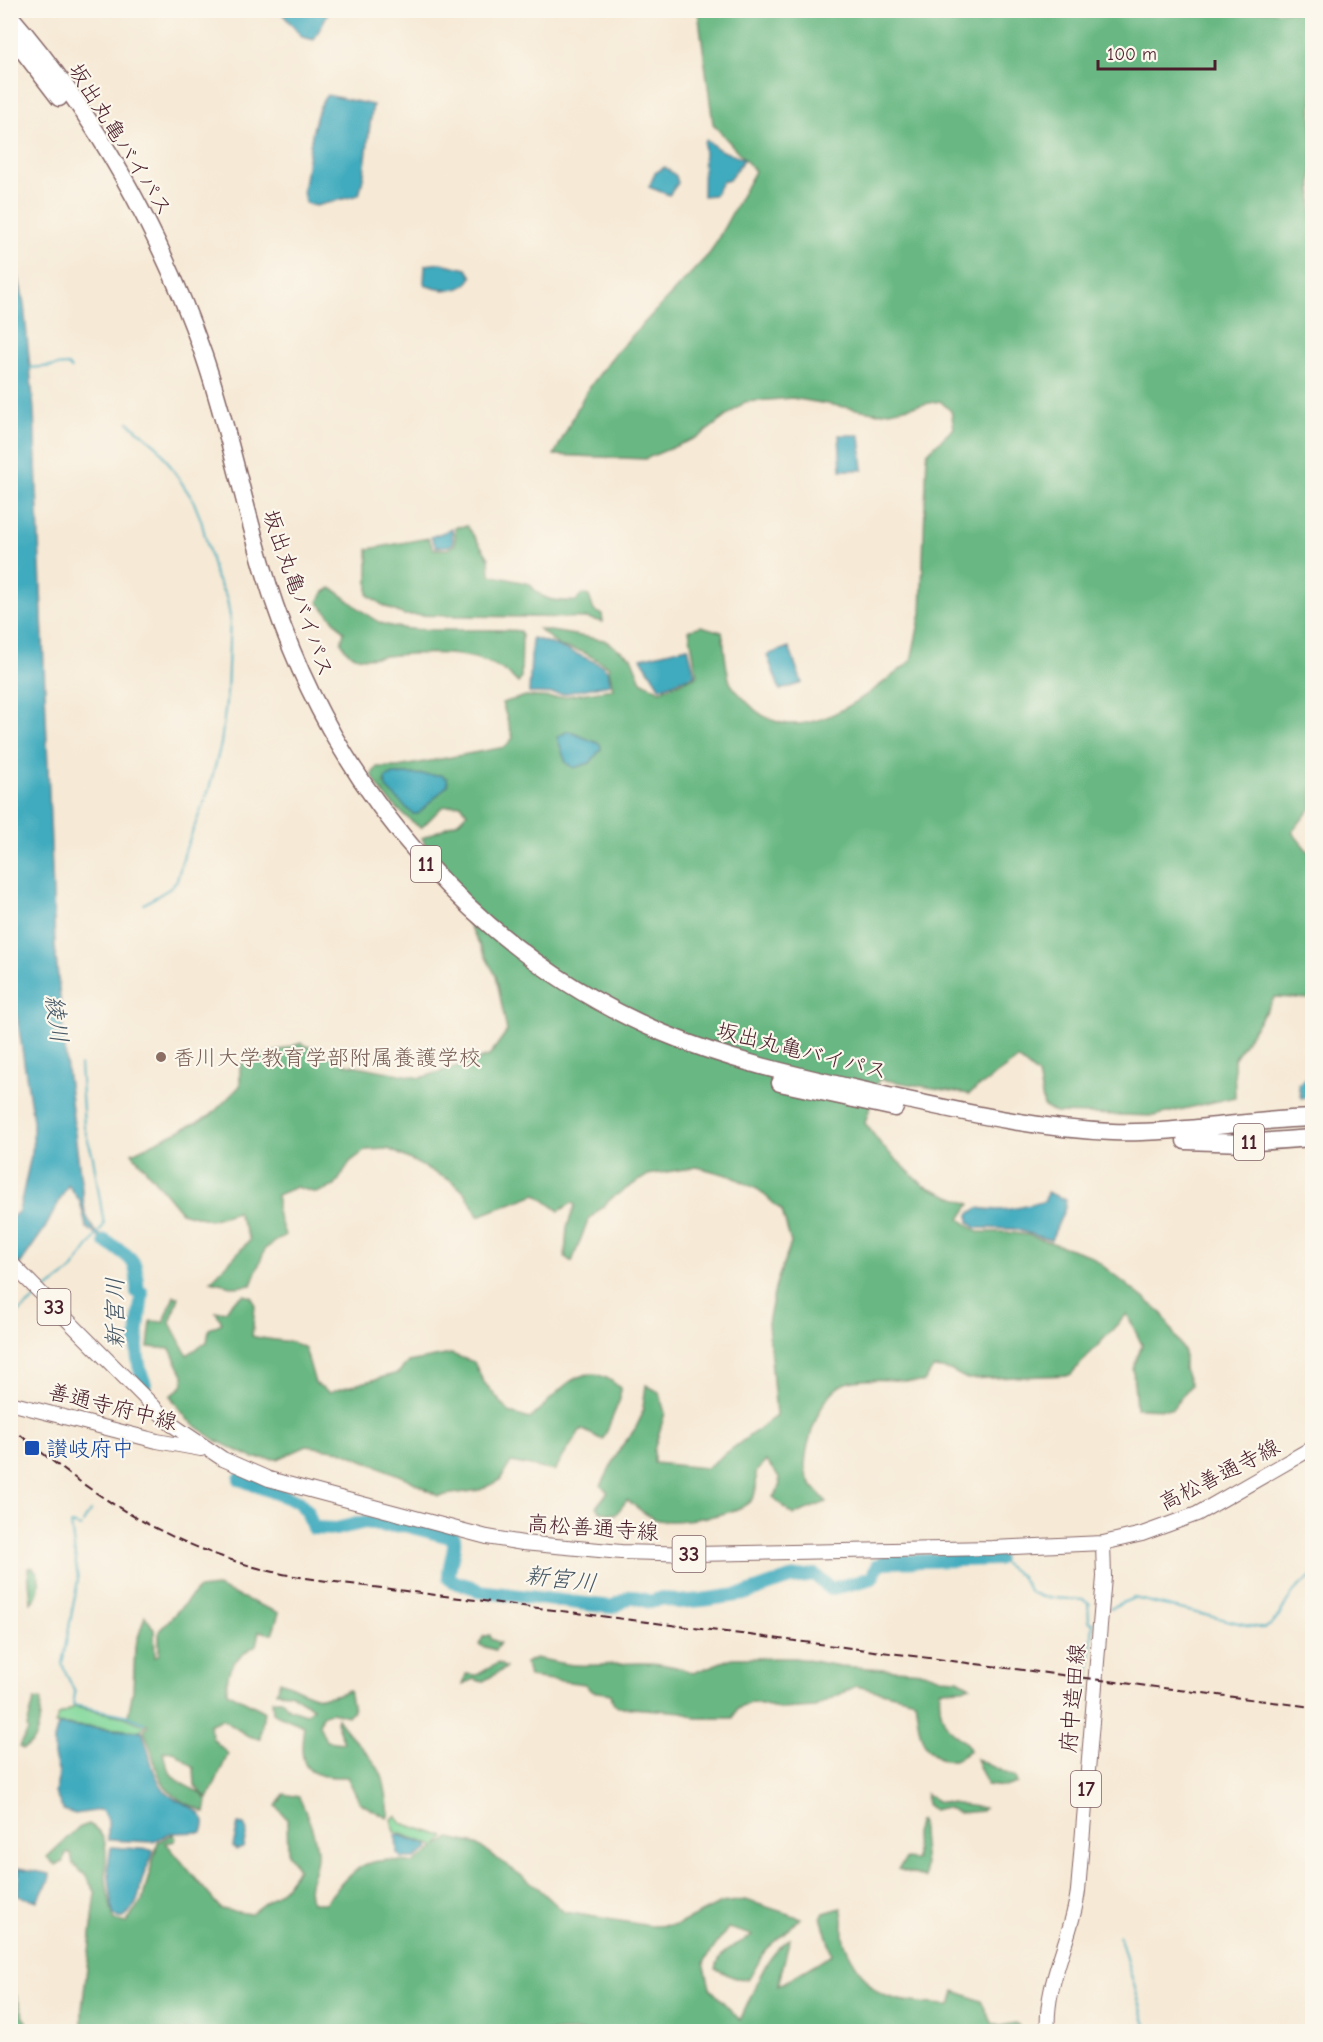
<svg xmlns="http://www.w3.org/2000/svg" width="1323" height="2042" font-family="'Comic Neue','Klee One',sans-serif">
	<rect width="100%" height="100%" fill="#fbf7ec"/>
	<filter id="ink" filterUnits="userSpaceOnUse"><feTurbulence type="fractalNoise" baseFrequency=".0167" numOctaves="2"/><feDisplacementMap in="SourceGraphic" scale="12" xChannelSelector="R" yChannelSelector="G"/><feConvolveMatrix kernelMatrix="1 2 1 2 8 2 1 2 1" color-interpolation-filters="sRGB"/></filter>
	<filter id="wash" filterUnits="userSpaceOnUse"><feTurbulence type="fractalNoise" baseFrequency=".008" numOctaves="4" result="noise"/><feDisplacementMap in="SourceGraphic" scale="24" xChannelSelector="R" yChannelSelector="G"/><feGaussianBlur stdDeviation="1.35" result="paint"/><feColorMatrix in="noise" values="0 0 0 0 0 0 0 0 0 0 0 0 0 0 0 0 0 1.4 0 .05"/><feComposite in="paint" operator="in"/></filter>
	<g filter="url(#wash)">
		<rect width="100%" height="100%" fill="#f6e9d5"/>
		<path fill="#82d89b" stroke="#667c63" stroke-width="1.5" d="M74,1707L125,1717L145,1726L141,1731L55,1724L59,1715Z
			M396,1816L401,1823L445,1837L437,1847L395,1832L391,1819Z"/>
		<path fill="#69b883" stroke="#5a6c57" stroke-width="1.5" fill-rule="evenodd" d="M698,11H1312V807L1292,832L1312,856V999L1275,997L1234,1059L1235,1097L1154,1116L1056,1113L1044,1107L1038,1075L1018,1059L969,1094L879,1079L865,1123L883,1147L923,1185L970,1204L960,1219L978,1232H1006L1028,1235L1089,1255L1161,1312L1184,1351V1369L1191,1385L1172,1409L1136,1408L1133,1369L1142,1345L1127,1314L1070,1375L967,1379L950,1370L933,1368L924,1382C900,1381 872,1377 849,1382C821,1389 805,1443 805,1468C806,1482 819,1493 827,1502L793,1515L773,1497L780,1487L779,1477L766,1461L756,1472C756,1482 758,1491 752,1499C741,1515 676,1524 658,1520C648,1518 636,1506 627,1500L616,1514L601,1512L596,1507L608,1492L601,1486L621,1447L635,1429L642,1415L646,1385L659,1392L665,1413L654,1450V1463L706,1468L776,1416L768,1323L776,1284L791,1243L782,1211L759,1190L731,1176L697,1167L648,1175L613,1197L588,1220L572,1262L565,1257L567,1227L575,1205L572,1203L559,1211L536,1194L478,1216L466,1194L453,1182L397,1153L388,1149L366,1150L350,1162L335,1186L316,1193L296,1187L277,1195V1212L285,1235L265,1249L251,1285L235,1287L211,1281L250,1240L237,1212L210,1220L181,1212L132,1153L210,1116L240,1086V1064L301,1043L346,1064L421,1078L489,1056L507,1031L496,976L422,838L458,822L467,813L461,804L442,807L421,828C404,817 379,793 372,774L377,767H398L505,747L513,738L502,703L526,696L554,698L613,689L608,666L583,652L559,646L539,629L604,640L631,657L641,681L660,691L697,676L689,630L701,626L722,632C725,648 725,667 730,682C733,689 743,697 748,703C797,757 869,694 911,661L921,613L927,453L954,428L951,411L940,401L879,413L792,398L745,402L700,436L645,459L554,455L586,392L614,355L710,253L755,171L713,124ZM394,774L441,775L384,783Z
			M467,526L489,558L490,575L530,584C541,601 557,602 576,601L582,594L589,596L594,611L602,614L603,622L586,618L404,615L384,606L368,595V549L428,538L434,549H448L455,544V527Z
			M331,588C349,598 363,615 381,623C408,635 485,627 520,631L522,635L521,679L518,683C488,648 428,652 386,656C374,657 361,661 349,653C346,651 343,645 341,642L344,632L318,602L323,593Z
			M244,1295L252,1297L255,1306L252,1336C269,1341 291,1339 305,1348L315,1383L329,1392L398,1373L408,1362L451,1354L474,1362L483,1381L510,1413L530,1419C559,1394 582,1352 620,1388V1399L603,1440L581,1429L554,1471L511,1462L500,1480L480,1490L438,1496L408,1479L341,1451L307,1446L278,1459L253,1458L217,1441L188,1420L170,1396L182,1386L184,1377L170,1349L148,1347L151,1321L164,1322L174,1296L179,1297L170,1323L187,1355L207,1342L209,1329L222,1323L216,1312L226,1311L232,1302Z
			M32,1567C44,1576 40,1595 31,1603L28,1568Z
			M217,1587L279,1613L272,1634L259,1631L256,1645C234,1660 226,1665 227,1692L264,1711L260,1739L248,1736L222,1719L209,1725L213,1739L228,1754L208,1799L195,1786L194,1768L173,1751L163,1752C168,1780 179,1783 201,1793L207,1801L205,1813C197,1806 187,1805 179,1799C152,1781 157,1757 144,1732L148,1725L128,1716L133,1690L135,1647L145,1616L154,1629L155,1657L159,1654V1631L198,1589Z
			M490,1635L491,1639L500,1643L495,1650L479,1645L483,1637Z
			M535,1658C549,1660 563,1665 577,1665C621,1667 650,1655 693,1673L732,1658H795L840,1666L924,1672L941,1678L958,1679L970,1686L963,1689L940,1690C938,1707 942,1726 957,1736C963,1741 967,1742 970,1750C963,1757 955,1762 945,1760C917,1752 919,1723 915,1700L856,1686L815,1707L781,1709L753,1702L737,1709L733,1718H696L683,1712L618,1707L613,1703L611,1694L591,1691L585,1684L529,1677L526,1663Z
			M498,1663L506,1668L482,1682L474,1679L463,1685L466,1674L477,1675Z
			M280,1681C312,1693 314,1705 349,1690L353,1710L348,1716L331,1712L322,1716L319,1725L326,1741L344,1743L336,1722L337,1718C349,1737 374,1756 382,1776C386,1787 387,1802 389,1813L387,1818L360,1803L347,1777C304,1778 298,1767 304,1726L273,1713L272,1700H282L288,1708L305,1714L313,1708L290,1693L276,1692Z
			M41,1699C40,1715 41,1743 23,1749L19,1747L28,1731L27,1727L34,1700Z
			M976,1759L1015,1777L1017,1783L1005,1787L987,1785Z
			M284,1794L299,1797C307,1814 318,1839 317,1857C316,1875 304,1885 312,1903H325C354,1867 365,1854 413,1863L450,1838L476,1844L535,1885L564,1912L651,1926L677,1925L721,1903L746,1900L801,1918L766,1949L749,1979L735,1978L716,1969C719,1948 738,1946 752,1935L728,1928L704,1962L710,1988L740,2020C757,1987 760,1962 790,1938L778,1986L832,1954L821,1917L824,1913L841,1908C845,1920 842,1924 843,1935C844,1950 869,1989 883,1995C903,2003 930,2004 951,2005L955,1991L981,2001L993,2024L1000,2026L1016,2023L1019,2026L1014,2032L82,2031V2009L96,1893L85,1875L73,1864L71,1853H66L63,1862L55,1865L47,1857L78,1828L89,1824C113,1837 104,1857 106,1878C107,1892 111,1907 114,1920L126,1923L142,1901L158,1842L173,1834L176,1838L175,1841L166,1843L221,1909L250,1914L284,1888L298,1869L288,1854L287,1819L276,1806Z
			M926,1794L937,1801L984,1808L982,1811L958,1813L946,1807L933,1810L927,1805Z
			M919,1820L921,1821L926,1878L898,1869L906,1859L916,1860L915,1833Z
			M10,1979L27,2025L17,2031H11Z"/>
		<path fill="#3fabbe" stroke="#446574" stroke-width="1.5" d="M280,11H329L314,40L302,37Z
			M327,95L373,105C367,135 368,166 359,195L316,206L305,203L303,191C308,168 311,112 327,95Z
			M706,140L720,150L744,159L729,180L722,182L715,195L703,196L704,142Z
			M665,167L676,176L678,183L669,195L649,187L655,173Z
			M10,235L24,304L34,410L55,946L66,1061L85,1213L94,1230L119,1249L118,1252L86,1227L80,1201L68,1185L45,1228L11,1277V1218L19,1211L33,1146V1121L10,971Z
			M441,263L467,269L472,277C463,293 444,292 427,286L424,283L425,265Z
			M839,435H860L863,470H841Z
			M452,529L453,543L449,546L436,547L431,537Z
			M532,638C554,643 582,656 603,666L608,671L610,684L562,694L529,693Z
			M688,647L695,675L660,688L641,658Z
			M789,647L802,683L780,690L767,655Z
			M568,731L600,744L601,749L590,763L574,768L566,763L557,737Z
			M394,774L441,775L447,778L448,785L418,814H413L386,788L385,778Z
			M1312,1074V1098H1301L1298,1084Z
			M1047,1192L1066,1200L1065,1208L1051,1240L1014,1229L976,1228L969,1222V1214L978,1208C1002,1213 1022,1207 1045,1201Z
			M58,1725L142,1732C151,1752 150,1776 167,1793C180,1806 213,1808 202,1832L170,1833L153,1842L108,1840V1820L101,1810L75,1814L63,1810L55,1793L59,1774L54,1756V1739Z
			M238,1824L244,1825L247,1831L243,1848L236,1850L233,1846Z
			M399,1835L428,1845L429,1849L414,1858H402L397,1853L396,1836Z
			M111,1847L153,1850C153,1860 147,1865 144,1874C137,1894 143,1900 124,1918H118L113,1914L108,1867Z
			M19,1868L50,1874L49,1881L37,1901L18,1896Z"/>
		<g fill="none" stroke-linecap="round" stroke-linejoin="round">
			<path stroke="#3fabbe" stroke-width="2" d="M28,368L68,365L71,369
				M128,422L158,447L193,500L201,520L215,575L227,599L230,617L227,693L221,744L209,789L185,851L177,880L169,889L144,904
				M44,1291L71,1271L104,1225L93,1157L84,1127L80,1065
				M10,1320L38,1296
				M83,1523L90,1511
				M81,1527L71,1524L78,1580L62,1664L75,1693L73,1705L125,1715L144,1723
				M997,1559L1021,1576L1030,1592L1042,1597L1083,1600L1090,1604
				M1110,1608L1134,1598L1264,1629C1287,1617 1282,1593 1312,1577
				M1087,1695L1093,1623L1089,1622L1088,1603
				M1068,1904L1075,1836
				M1119,1935L1148,2032"/>
			<path stroke="#3fabbe" stroke-width="14" d="M105,1241C131,1258 139,1258 137,1292L142,1293C139,1326 131,1352 145,1384
				M240,1479L299,1502L307,1511L313,1528L336,1529L365,1522L385,1526L404,1525L454,1538C456,1552 448,1564 449,1578C457,1586 469,1583 478,1591L612,1607L632,1596L650,1602L663,1598L679,1602L702,1600L744,1594L790,1578L815,1575L831,1589L872,1578L877,1566L883,1562L997,1559"/>
		</g>
	</g>
	<g filter="url(#ink)">
		<g fill="none" stroke-linecap="round" stroke-linejoin="round">
			<g stroke="#866666" stroke-width="16">
				<path id="primary" d="M10,1262L171,1424L223,1459L269,1479L306,1489L487,1537L523,1543L621,1552L696,1554L992,1548L1103,1543L1142,1534L1197,1514L1312,1448
					M10,1403L157,1441L201,1449
					M1048,2032C1044,1983 1072,1939 1078,1891L1104,1577L1103,1543"/>
			</g>
			<g stroke="#866666" stroke-width="19">
				<path id="highway" d="M10,16C96,115 161,233 204,356C232,438 247,524 275,605C339,793 478,955 663,1033C734,1063 809,1078 884,1095C959,1111 1035,1129 1112,1132C1179,1134 1245,1120 1312,1118
					M10,34L59,98
					M780,1083L895,1108
					M1185,1141L1244,1143L1312,1138"/>
			</g>
			<use href="#primary" stroke="#fff" stroke-width="14"/>
			<use href="#highway" stroke="#fff" stroke-width="16"/>
			<path stroke="#4a1f2b" stroke-width="2" stroke-dasharray="9 4.5" stroke-linecap="butt" d="M10,1426C86,1492 160,1541 258,1568C293,1578 330,1581 366,1586L1312,1707"/>
		</g>
	</g>
	<circle fill="#8d6e63" stroke="#fbf7ec" stroke-width="2" cx="161" cy="1057" r="6"/>
	<rect fill="#1a4fb4" stroke="#fbf7ec" stroke-width="2" x="24" y="1440" width="16" height="16" rx="3"/>
	<g text-anchor="middle" stroke-width="4.5" stroke-linejoin="round" paint-order="stroke">
		<g fill="#fbf7ec" stroke="#7f6065" stroke-width="1.5">
			<rect x="411" y="846" width="30" height="36" rx="4.5"/>
			<rect x="1234" y="1124" width="30" height="36" rx="4.5"/>
			<rect x="37.5" y="1289" width="33" height="36" rx="4.5"/>
			<rect x="672.5" y="1536" width="33" height="36" rx="4.5"/>
			<rect x="1071" y="1771" width="30" height="36" rx="4.5"/>
		</g>
		<g font-size="21" font-weight="bold" fill="#4a1f2b">
			<text x="426" y="871">11</text>
			<text x="1249" y="1149">11</text>
			<text x="54" y="1314">33</text>
			<text x="689" y="1561">33</text>
			<text x="1086" y="1796">17</text>
		</g>
		<g font-size="22" fill="#4a1f2b" stroke="#fbf7ec">
			<text transform="translate(121 139) rotate(58)" y="8">坂出丸亀バイパス</text>
			<text transform="translate(299 593) rotate(71)" y="8">坂出丸亀バイパス</text>
			<text transform="translate(802 1050) rotate(14)" y="8">坂出丸亀バイパス</text>
			<text transform="translate(113 1406) rotate(14)" y="8">善通寺府中線</text>
			<text transform="translate(1219 1474) rotate(-27)" y="8">高松善通寺線</text>
			<text transform="translate(593 1527) rotate(4)" y="8">高松善通寺線</text>
			<text transform="translate(1072 1698) rotate(-85)" y="8">府中造田線</text>
		</g>
		<g font-size="22" fill="#785e54" stroke="#fbf7ec" text-anchor="start">
			<text x="173" y="1065">香川大学教育学部附属養護学校</text>
		</g>
		<g font-size="22" fill="#164399" stroke="#fbf7ec" text-anchor="start">
			<text x="46" y="1456">讃岐府中</text>
		</g>
		<g font-size="24" font-style="italic" fill="#465766" stroke="#fbf7ec">
			<text transform="translate(57 1019) rotate(83)" y="8">綾川</text>
			<text transform="translate(115 1313) rotate(-90)" y="8">新宮川</text>
			<text transform="translate(561 1579) rotate(7)" y="8">新宮川</text>
		</g>
	</g>
	<rect width="1323" height="2042" fill="none" stroke="#fbf7ec" stroke-width="36"/>
	<path d="M1098 60v9h117v-9" fill="none" stroke="#4a1f2b" stroke-width="3"/>
	<text x="1107" y="60" font-size="18" fill="#4a1f2b" stroke="#fbf7ec" stroke-width="4.5" paint-order="stroke">100 m</text>
</svg>
